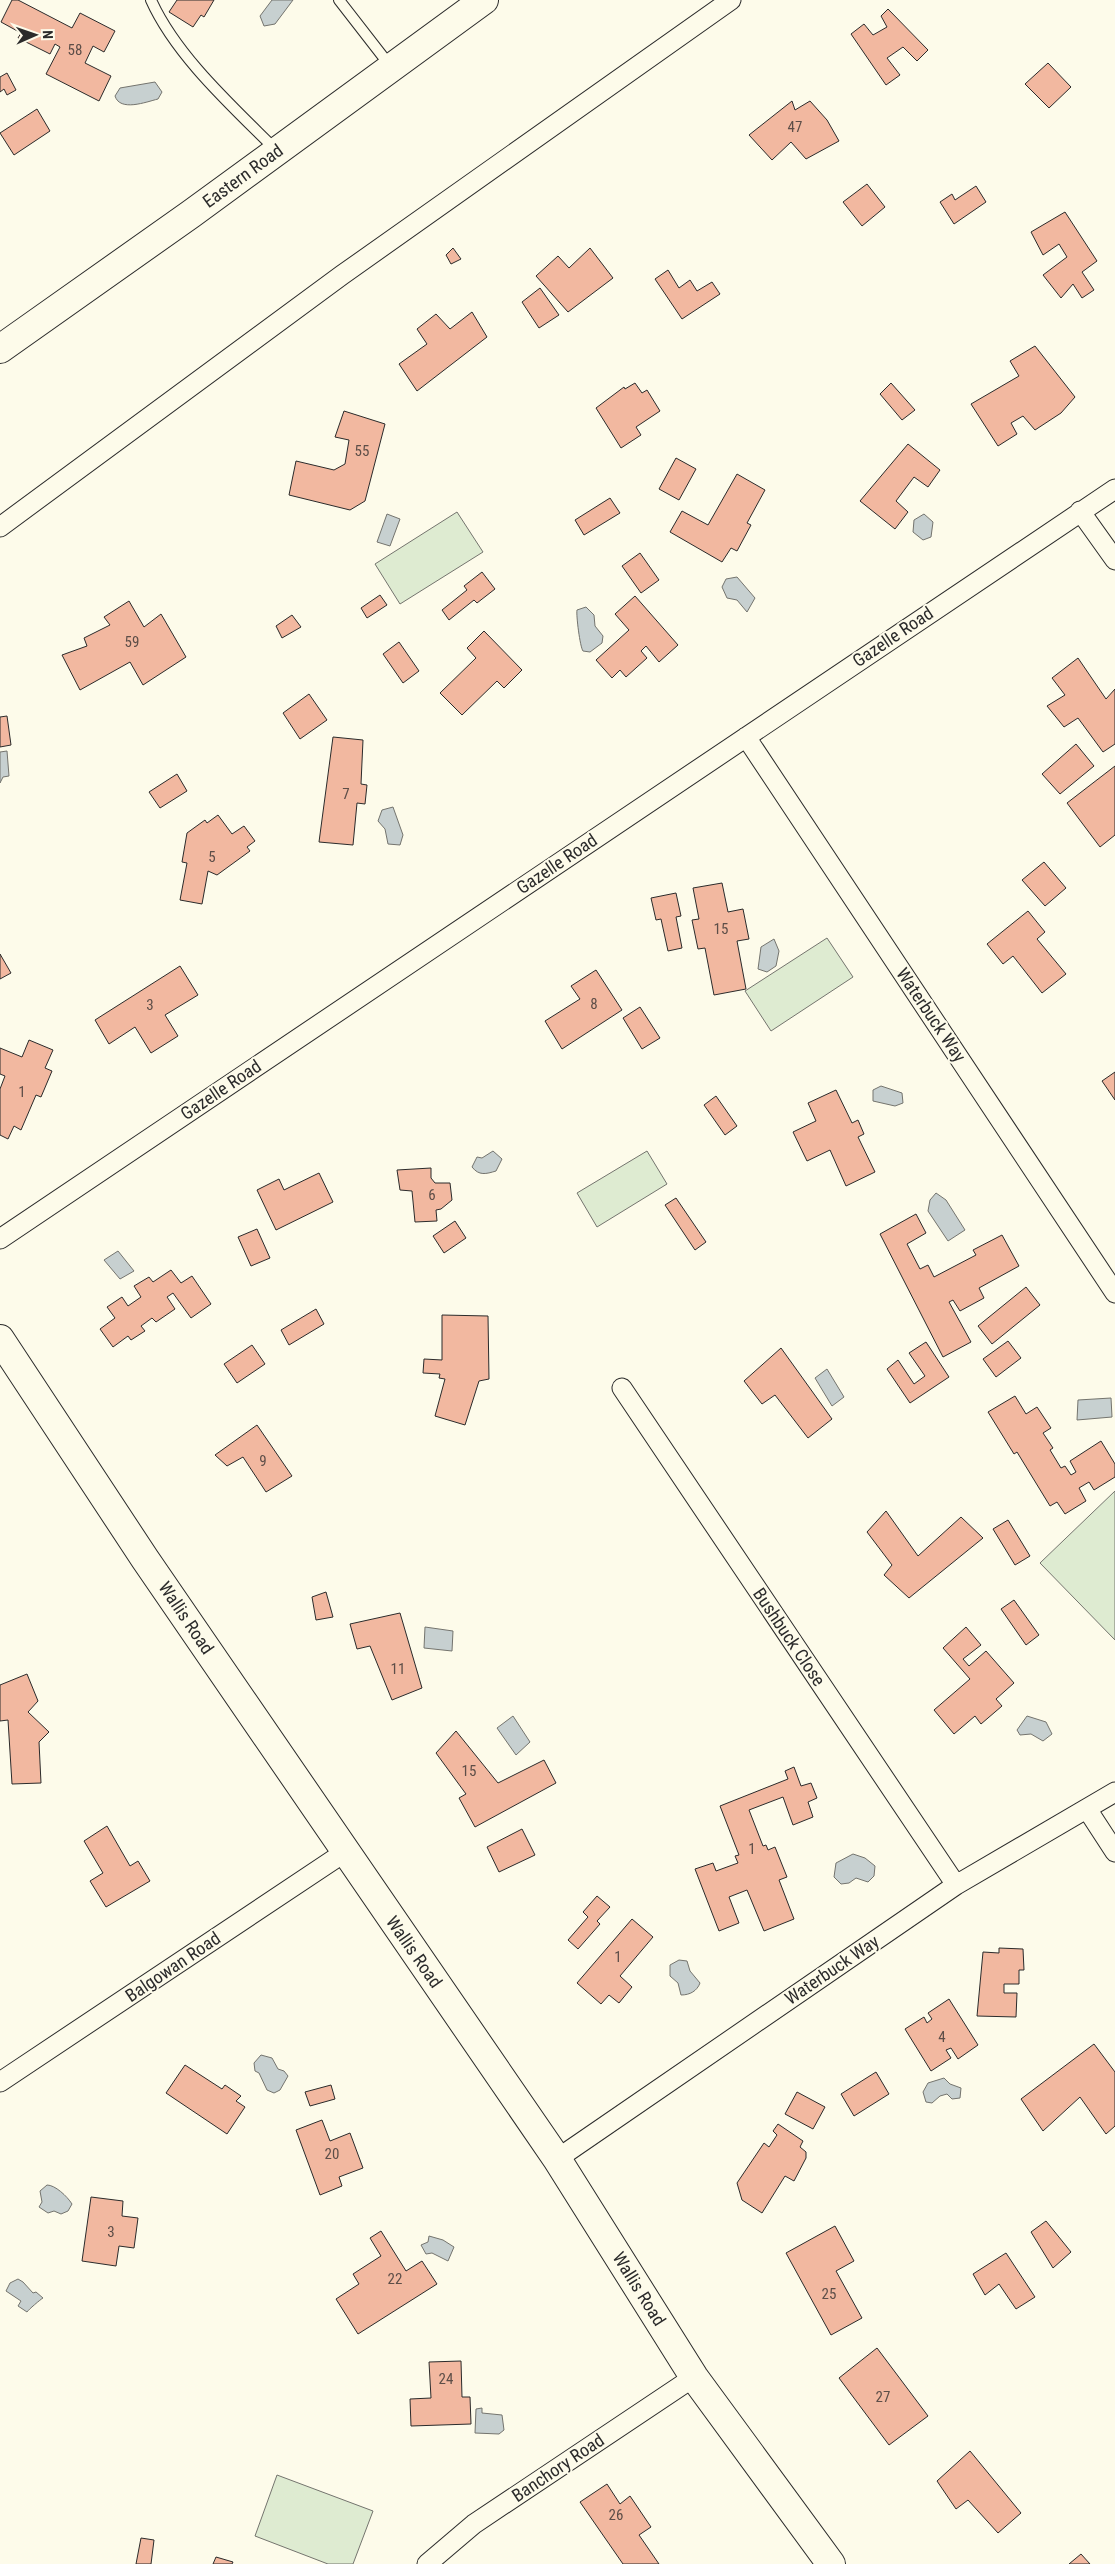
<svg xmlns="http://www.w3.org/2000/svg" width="1115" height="2564" font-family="'Roboto Condensed',sans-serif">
	<rect width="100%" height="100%" fill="#fdfbea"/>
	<path fill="#deebd1" stroke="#74746e" d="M457,512L483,552L400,604L375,564Z
		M827,938L853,977L771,1031L745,991Z
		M647,1151L667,1184L597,1227L577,1193Z
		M1115,1491V1640L1040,1563Z
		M277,2475L373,2511L353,2564H328L255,2536Z"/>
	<path fill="#c7d0d0" stroke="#74746e" d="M272,0H293L275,24L264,26L260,16Z
		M155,82L162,92L158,99C146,102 120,112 115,96L120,88Z
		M387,514L400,519L390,546L377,542Z
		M924,514L933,522L931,537L923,540L913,532L914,520Z
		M737,577L755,598L747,612L737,600L727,598L722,587L726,579Z
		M586,607L594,615L595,626L603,636L602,643L590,652L583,651C580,647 576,615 577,610Z
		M7,751L9,776L3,777L0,783V752Z
		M393,807L403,835L400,845L388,844L385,829L378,821L382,810Z
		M774,939L779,951L776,966L767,972L758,969L761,947Z
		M881,1086L902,1093L903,1103L895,1106L873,1101V1090Z
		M493,1151L502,1159L496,1171C486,1174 479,1176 472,1167L477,1157L482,1158Z
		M936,1193L946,1200L965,1230L948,1241L928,1211L930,1200Z
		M118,1251L134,1271L120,1279L104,1260Z
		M827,1369L844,1397L832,1406L815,1378Z
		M1111,1398L1112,1417L1077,1420L1078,1400Z
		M425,1627L453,1631L452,1651L424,1648Z
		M513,1716L530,1742L516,1755L497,1728Z
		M1027,1716L1046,1722L1052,1734L1043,1741L1031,1734L1020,1735L1017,1730Z
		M853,1854L865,1858L875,1866L874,1876L868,1882L856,1878L849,1883L841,1884L834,1877L836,1863Z
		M679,1960L687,1961L690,1971L700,1983C697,1991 690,1995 681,1995L678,1983L670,1976V1965Z
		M261,2055L272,2058L278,2069L284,2071L288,2076L280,2090L274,2093L267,2090L259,2073L255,2071L254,2063Z
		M944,2078L950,2084L961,2088L960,2098L952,2099L947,2094L940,2096L932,2103L926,2102L923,2092L928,2083Z
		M47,2185C55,2185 67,2196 72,2204L68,2211L61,2214L54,2211L48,2213L39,2207L42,2202L40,2191Z
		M429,2236L443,2240L454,2247L448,2261L432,2253L426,2254L421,2245L428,2242Z
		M18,2279L23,2282L33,2293L36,2292L43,2298C41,2299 28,2310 27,2312L18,2306L21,2301L6,2291L10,2283Z
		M482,2408V2413L502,2415L504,2430L499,2434L475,2433L476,2409Z"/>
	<path fill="#f2b8a0" stroke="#2b2b2b" d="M12,0H18L72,28L80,13L115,31L104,52L93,46L85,63L111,76L99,101L46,74L60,47L55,44L50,54L18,38L21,33L1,22Z
		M177,0H214L204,17L201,15L193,27L169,12Z
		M888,9L928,50L917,61L903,47L887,58L900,75L886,85L851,34L864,24L873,35L887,27L881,16Z
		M1048,63L1071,87L1049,108L1025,84Z
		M7,73L16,90L7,95L4,89L0,92V77Z
		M792,101L795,110L810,101L827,120L839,141L806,159L791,142L772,160L749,135Z
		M37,109L50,131L14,155L0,133Z
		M867,184L885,207L862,226L843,202Z
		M976,186L986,202L954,224L940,202L952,194L955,200Z
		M1065,212L1097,261L1082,272L1094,290L1082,298L1073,284L1061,298L1043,275L1067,257L1059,244L1043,255L1031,232Z
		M453,248L461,259L451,264L446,255Z
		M590,248L613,278L568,312L536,276L558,256L569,268Z
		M668,270L679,288L690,280L697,291L712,282L720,294L682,319L655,279Z
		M540,288L559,315L539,328L522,302Z
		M472,312L487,337L417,391L399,364L427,344L417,329L436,314L450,329Z
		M1035,346L1075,397L1061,413L1035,430L1023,416L1011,423L1017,434L998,446L971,404L1019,376L1010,361Z
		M635,383L642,393L647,390L660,411L636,427L641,435L621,448L596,408L624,387L625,389Z
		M891,383L915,410L902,420L880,394Z
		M344,411L385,424L365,501L350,510L289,495L296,461L334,470L345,464L349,440L335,437Z
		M908,444L940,470L928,487L914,477L896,501L908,512L895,529L860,501Z
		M676,458L696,469L679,500L659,489Z
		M737,474L765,490L747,523L751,525L737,551L731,548L722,562L670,532L682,511L708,525Z
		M610,498L620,513L584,535L575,520Z
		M640,553L659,580L641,593L622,566Z
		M482,572L495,589L477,603L474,600L449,620L442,610L467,590L464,586Z
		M380,595L387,605L367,618L361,608Z
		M635,596L678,645L659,662L646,646L641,651L647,658L626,677L620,670L612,678L596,660L629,630L615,614Z
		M129,601L144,627L161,614L186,657L143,685L130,662L80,690L62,655L87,646L84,638L110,625L104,617Z
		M292,615L301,627L282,638L276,626Z
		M484,631L522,670L504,688L497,681L462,715L440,693L476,658L467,648Z
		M399,642L419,671L403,683L383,654Z
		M1078,658L1106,699L1115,689V744L1103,752L1078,718L1064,727L1047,706L1065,695L1052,678Z
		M309,694L327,720L300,739L283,713Z
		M7,716L11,745L0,747V717Z
		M333,737L363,740L361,784L367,785L365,804L357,803L353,845L319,842Z
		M1076,744L1094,766L1060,794L1042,774Z
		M1115,766V835L1100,847L1067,803Z
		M177,774L187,791L160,808L149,792Z
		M218,815L232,834L244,826L255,841L247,847L250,851L217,875L208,871L202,904L180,900L187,863L182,862L187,833L205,820L207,823Z
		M1044,862L1066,888L1045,906L1022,880Z
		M722,883L728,912L743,909L749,939L737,941L746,989L714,995L705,948L698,949L692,920L699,919L693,888Z
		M676,893L681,916L676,917L682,948L668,951L661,919L656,920L651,898Z
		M1028,911L1045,932L1037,939L1066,974L1042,993L1013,956L1003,964L987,944Z
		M0,954L11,973L0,979Z
		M180,966L198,995L165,1015L178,1036L151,1053L135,1027L109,1044L95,1020Z
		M596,970L622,1010L562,1049L545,1021L580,999L571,986Z
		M640,1007L660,1038L642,1049L623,1018Z
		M29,1040L53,1050L45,1068L52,1071L41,1097L36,1095L21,1130L14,1126L8,1139L0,1135V1089L5,1076L0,1074V1048L22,1057Z
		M1115,1072V1100L1102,1081Z
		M836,1090L852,1123L858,1120L864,1134L858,1137L875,1172L846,1186L830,1150L807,1161L793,1132L816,1121L808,1103Z
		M716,1096L737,1126L725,1135L704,1105Z
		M431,1168V1178L435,1183H450L452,1200L441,1209L436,1210L437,1221L415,1222L412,1191L400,1190L397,1170Z
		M319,1173L333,1202L276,1230L257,1190L279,1179L284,1190Z
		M676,1198L706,1242L695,1250L665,1205Z
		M916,1214L926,1233L907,1244L920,1269L928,1265L934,1277L976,1255L973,1250L1002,1235L1019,1266L979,1288L984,1298L960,1311L953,1300L949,1302L971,1342L943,1357L880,1234Z
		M455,1221L466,1238L444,1253L433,1236Z
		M257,1229L270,1258L251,1266L238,1237Z
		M171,1270L181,1283L192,1276L211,1304L191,1318L173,1293L167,1297L175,1309L156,1322L152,1318L141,1326L145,1331L131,1340L128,1336L113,1347L100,1329L115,1318L107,1307L122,1297L128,1306L141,1297L134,1286L149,1277L153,1282Z
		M1026,1287L1040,1305L992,1344L978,1326Z
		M316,1309L324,1324L289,1345L281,1330Z
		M442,1315L488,1316L489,1379L479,1381L465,1425L435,1416L445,1379L439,1378L440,1374L423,1373L424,1359L442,1360Z
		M1008,1341L1021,1358L996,1377L983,1359Z
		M926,1342L949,1377L910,1403L887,1369L898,1360L914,1384L925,1376L909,1353Z
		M252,1345L265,1364L237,1383L224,1364Z
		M781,1348L832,1419L808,1438L775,1395L762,1404L744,1381Z
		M1015,1396L1026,1414L1037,1407L1051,1428L1043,1433L1053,1448L1050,1450L1061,1468L1065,1466L1071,1475L1076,1472L1070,1461L1101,1441L1115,1464V1477L1094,1490L1089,1482L1079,1488L1086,1501L1065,1514L1057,1502L1050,1506L1017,1452L1014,1454L988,1412Z
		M257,1425L292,1476L266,1492L243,1457L227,1466L215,1455Z
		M886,1511L918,1556L961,1517L983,1538L909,1598L884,1575L892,1565L867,1532Z
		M1008,1520L1030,1556L1015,1565L993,1529Z
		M326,1592L333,1617L316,1620L312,1597Z
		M1014,1600L1039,1635L1026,1645L1001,1609Z
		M400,1613L422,1688L392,1700L370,1646L357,1649L350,1624Z
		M966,1627L981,1645L963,1659L969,1666L986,1651L1014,1683L996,1699L1002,1706L981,1724L975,1716L954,1734L934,1710L970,1679L943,1648Z
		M27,1674L38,1701L28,1712L49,1732L39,1742L41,1783L12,1784L8,1720L0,1721V1685Z
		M456,1731L498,1783L544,1760L556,1783L475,1827L459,1798L466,1794L436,1753Z
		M794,1767L801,1786L811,1783L817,1798L808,1802L813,1817L793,1825L783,1797L749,1810L763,1846L766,1845L768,1850L775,1847L787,1877L779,1880L794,1919L764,1931L747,1890L729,1897L739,1923L719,1931L695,1869L713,1863L716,1871L738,1863L735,1856L739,1855L720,1806L788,1779L785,1771Z
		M107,1826L130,1866L138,1861L150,1881L106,1907L90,1881L103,1873L84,1841Z
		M522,1829L535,1855L499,1872L487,1847Z
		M597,1896L610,1907L597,1921L600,1924L578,1949L568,1940L588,1917L583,1912Z
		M632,1919L653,1937L620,1976L632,1987L619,2003L609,1995L601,2004L577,1983Z
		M999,1948L1023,1949L1024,1970H1019V1984H1004V1993H1017L1016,2017L977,2016L983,1952L999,1953Z
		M949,1999L978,2045L958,2059L951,2048L946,2050L951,2058L931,2071L905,2029L924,2017L927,2023L932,2019L928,2013Z
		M1094,2044L1115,2072V2126L1106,2134L1080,2097L1043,2131L1021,2099Z
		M185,2065L222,2089L225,2085L241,2096L236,2101L245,2107L227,2134L166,2093Z
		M876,2072L889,2094L854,2116L841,2094Z
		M331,2085L335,2099L310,2106L305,2092Z
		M797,2092L825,2107L813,2129L785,2114Z
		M322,2120L330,2141L350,2133L363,2168L339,2177L342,2186L320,2195L296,2130Z
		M778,2124L803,2141L800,2147L806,2152V2158L794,2181L785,2176L762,2213L742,2200L737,2183L764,2143L769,2147L777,2135L773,2131Z
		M91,2197L123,2201L122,2216L138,2218L134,2248L119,2246L116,2266L82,2261Z
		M1046,2221L1071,2252L1053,2268L1031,2232Z
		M835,2226L854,2261L836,2271L862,2318L831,2335L786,2253Z
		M381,2231L406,2271L422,2261L437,2284L358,2334L336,2299L359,2284L353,2274L381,2256L370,2238Z
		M1006,2253L1035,2297L1016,2309L999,2284L985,2295L973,2274Z
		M877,2348L928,2416L889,2445L839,2378Z
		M461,2361L462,2397H470L471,2424L411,2426L410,2399L431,2398L429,2362Z
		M970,2451L1021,2513L998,2533L968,2500L956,2509L937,2481Z
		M607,2484L620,2504L630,2496L651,2527L639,2535L659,2564H623L580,2502Z
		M141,2538L154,2540L151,2564H136Z
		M1081,2554L1090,2564H1069Z
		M216,2557L233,2562L232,2564H213Z"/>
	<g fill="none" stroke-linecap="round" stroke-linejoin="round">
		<g stroke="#2b2b2b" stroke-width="12">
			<path id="lane" d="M151,0C176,56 233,107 276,150
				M339,0L391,67"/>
		</g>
		<g stroke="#2b2b2b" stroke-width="21">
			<path id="street" d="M1080,511L1115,560
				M0,527L342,275L731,0
				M746,737L1115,1293
				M0,1239L1115,489
				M622,1388L956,1885
				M1087,1809L1115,1852
				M0,2082L345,1852
				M557,2159L956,1885L1115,1792
				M427,2564L474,2524L694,2377"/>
		</g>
		<g stroke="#2b2b2b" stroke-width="30">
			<path id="secondary" d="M0,1339L145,1559L557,2159L694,2377L831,2564"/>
		</g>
		<g stroke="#2b2b2b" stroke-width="30">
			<path id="primary" d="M0,349L191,214L484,0"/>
		</g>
		<use href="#lane" stroke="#fdfbea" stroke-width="10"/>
		<use href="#street" stroke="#fdfbea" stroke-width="19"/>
		<use href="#secondary" stroke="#fdfbea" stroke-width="28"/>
		<use href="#primary" stroke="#fdfbea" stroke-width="28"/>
	</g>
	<g text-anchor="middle" stroke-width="4" stroke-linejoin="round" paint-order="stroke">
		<g font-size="15" fill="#5d4e48">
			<text x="75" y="55">58</text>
			<text x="795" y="132">47</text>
			<text x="362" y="456">55</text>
			<text x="132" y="647">59</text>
			<text x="346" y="799">7</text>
			<text x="212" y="862">5</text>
			<text x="721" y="934">15</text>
			<text x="594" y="1009">8</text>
			<text x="150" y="1010">3</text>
			<text x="22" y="1097">1</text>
			<text x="432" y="1200">6</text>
			<text x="263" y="1466">9</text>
			<text x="398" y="1674">11</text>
			<text x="469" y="1776">15</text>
			<text x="752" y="1854">1</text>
			<text x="618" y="1962">1</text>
			<text x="942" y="2042">4</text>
			<text x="332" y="2159">20</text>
			<text x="111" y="2237">3</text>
			<text x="395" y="2284">22</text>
			<text x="829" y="2299">25</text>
			<text x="446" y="2384">24</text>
			<text x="883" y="2402">27</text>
			<text x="616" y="2520">26</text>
		</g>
		<g font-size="18" fill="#2b2b2b" stroke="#fdfbea">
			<text transform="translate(243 176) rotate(-36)" y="6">Eastern Road</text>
			<text transform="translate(893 637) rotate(-34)" y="6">Gazelle Road</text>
			<text transform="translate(557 864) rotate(-34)" y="6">Gazelle Road</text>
			<text transform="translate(931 1015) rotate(56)" y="6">Waterbuck Way</text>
			<text transform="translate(221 1090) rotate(-34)" y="6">Gazelle Road</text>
			<text transform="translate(186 1618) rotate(56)" y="6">Wallis Road</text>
			<text transform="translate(789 1637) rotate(56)" y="6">Bushbuck Close</text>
			<text transform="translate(414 1952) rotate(55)" y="6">Wallis Road</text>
			<text transform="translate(173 1967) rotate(-34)" y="6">Balgowan Road</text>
			<text transform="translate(832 1970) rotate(-34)" y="6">Waterbuck Way</text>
			<text transform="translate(639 2289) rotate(58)" y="6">Wallis Road</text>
			<text transform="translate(558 2468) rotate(-34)" y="6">Banchory Road</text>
		</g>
	</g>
	<g transform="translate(35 35) rotate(88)" stroke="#fdfbea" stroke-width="4" paint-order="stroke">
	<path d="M0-4L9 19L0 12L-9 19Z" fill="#2b2b2b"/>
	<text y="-8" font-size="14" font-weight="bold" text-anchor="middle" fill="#2b2b2b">N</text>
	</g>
</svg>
